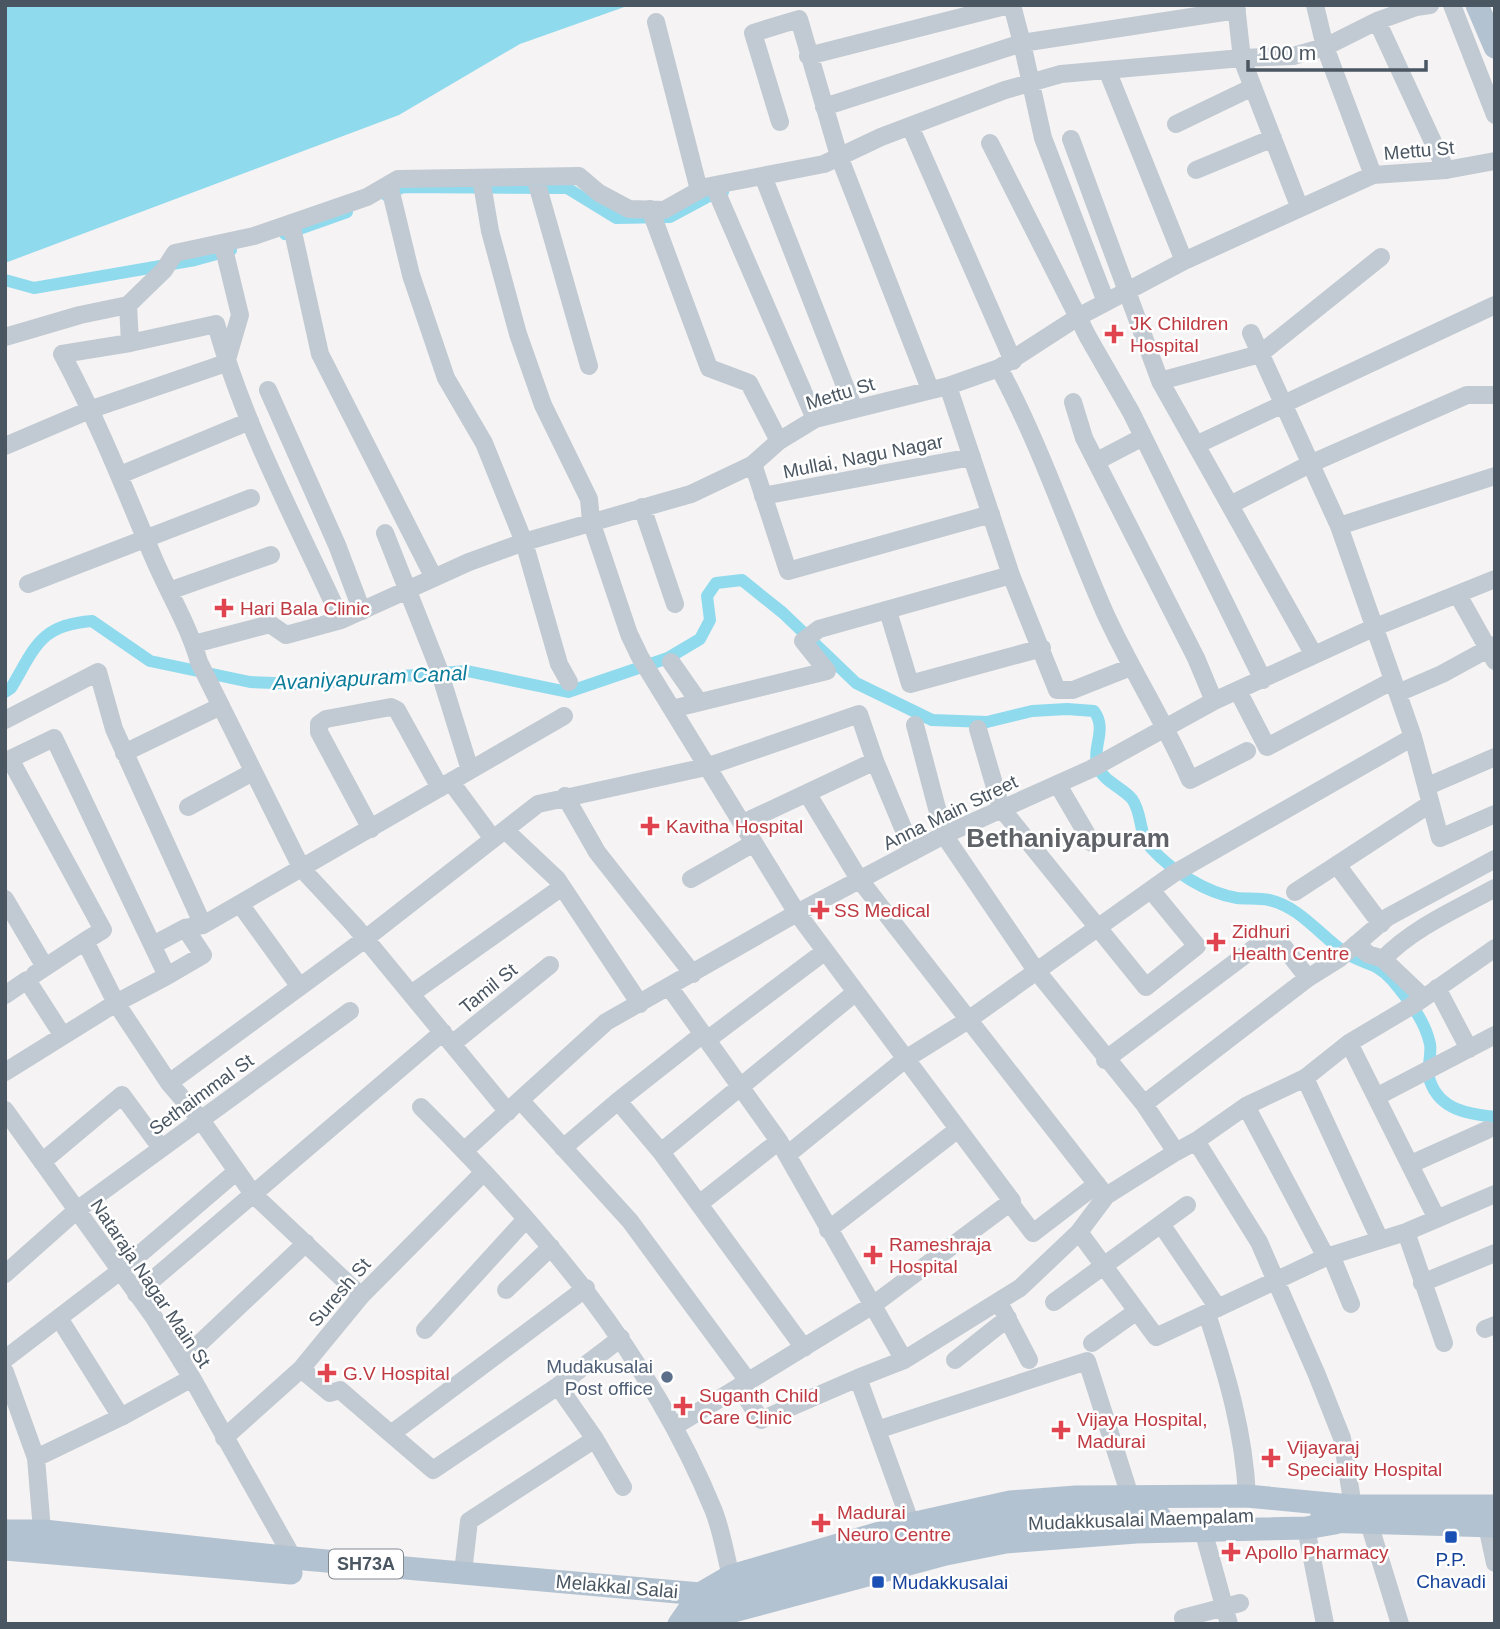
<svg xmlns="http://www.w3.org/2000/svg" width="1500" height="1629" font-family="Arial,sans-serif">
	<rect width="100%" height="100%" fill="#f5f3f3"/>
	<path fill="#90daee" d="M5,5H630L520,44L399,115L5,263Z"/>
	<g fill="none" stroke-linecap="round" stroke-linejoin="round">
		<path stroke="#90daee" stroke-width="12" d="M386,195L403,187L567,188L616,218L670,217L711,195L723,192
			M285,234L347,212
			M5,280L34,288L195,260L231,250
			M5,692L11,688C36,646 40,625 92,621L150,661L250,682L301,684L467,671L568,692L668,658L700,639L710,620L707,596L716,583L742,580L783,613L856,683L932,720L987,722L1032,711L1067,709L1094,711C1108,730 1091,747 1098,767C1103,781 1123,788 1132,799C1143,814 1138,834 1151,848C1172,871 1206,893 1237,898C1247,899 1259,898 1269,900C1301,907 1321,937 1347,954C1365,965 1375,961 1392,980C1407,998 1425,1020 1430,1044C1432,1055 1426,1070 1430,1081C1440,1110 1468,1114 1495,1117"/>
		<path stroke="#c1cad2" stroke-width="18" d="M1236,5L1242,59L1299,206
			M1315,5L1325,47L1373,175
			M1452,5L1495,115
			M1377,21L1446,170
			M656,22L699,190
			M808,56L1009,5
			M1107,70L1184,261
			M824,107L1022,43L1012,5
			M780,122L753,33L799,19L839,156L930,389
			M1176,124L1253,87
			M910,126L1013,361
			M1071,139L1160,381
			M990,143L1088,337L1131,412L1263,680
			M1196,170L1273,138
			M763,176L854,409
			M535,177L589,366
			M481,178L490,231L518,334L543,405L589,499L591,521L629,634L640,657L797,913L1012,1201L873,1305L675,1426
			M389,184L411,275L446,378L484,443L524,542L559,664L569,682
			M714,186L815,419
			M650,209L709,368L749,383L779,441
			M291,223L320,354L434,578
			M1106,302L1043,138L1022,43L1237,10
			M1251,333L1339,526L1413,737L1440,838L1495,814
			M5,337L80,315L128,305
			M130,343L216,324C244,426 297,523 341,620
			M999,368C1041,446 1069,531 1105,613C1131,670 1165,722 1190,780L1247,751
			M948,386L1011,575L1057,690H1073L1131,667
			M268,390L337,545L362,611
			M1073,402L1084,438L1196,658L1214,701
			M1196,445L1160,381L1260,354L1381,257
			M5,446L92,409L226,363L240,315L223,245
			M1097,461L1143,437
			M753,464L788,571L991,514
			M120,475L250,421
			M763,496L972,457
			M1230,505L1312,463L1467,395H1495
			M642,507L675,604
			M1339,526L1495,476
			M385,533L438,667L470,770
			M28,584L251,498
			M169,591L271,555
			M1458,595L1495,661
			M888,611L910,684L1042,648
			M194,644L270,624L286,635L341,620L469,562L524,542L691,494L752,465L779,441L815,419L948,386L999,368L1078,317L1184,261L1373,175L1446,170L1495,161
			M1314,655L1196,445L1495,305
			M671,662L699,702
			M1238,691L1267,747L1392,681
			M1398,693L1442,674L1495,645
			M672,709L827,671L803,641L819,629L1011,575
			M5,720L98,672L114,729L203,925L564,716
			M915,725L944,835L1035,969L1144,1104L1176,1152L1196,1141L1259,1242L1317,1375L1342,1438L1351,1494V1517
			M978,729L1001,808L1146,987L1197,946L1151,890
			M124,753L221,706
			M5,761L10,759L103,930L85,941L116,1003L169,1083L201,1120L253,1194L361,1296
			M451,782L493,839
			M1058,785L1092,843
			M1428,786L1495,757
			M807,793L859,879L1106,1196
			M565,796L597,852L693,974
			M188,807L253,772
			M743,823L875,761L913,852
			M371,829L319,732V724L326,719L391,707L397,710L440,788
			M505,830L557,879L640,1004
			M1337,865L1381,924
			M691,879L754,843
			M1295,892L1430,804
			M5,899L45,967
			M240,904L300,987
			M1356,944L1368,954L1383,959L1423,997
			M153,945L185,928
			M1383,959C1414,927 1457,909 1495,888
			M35,974L85,941
			M167,976L203,955L185,928L203,925
			M670,988L779,1141L904,1360
			M1437,988L1469,1049
			M411,994L562,887
			M5,995L27,980L63,1036
			M707,1040L824,952
			M1349,1043L1437,1219
			M452,1044L550,965
			M1105,1060L1269,937H1276L1308,978
			M5,1072L116,1003L167,976L54,738L10,759
			M1305,1078L1380,1240
			M169,1083L365,939L538,804L706,767L859,714L875,761
			M1378,1096L1495,1035
			M521,1101L630,1221L748,1381
			M618,1101L703,1034
			M1144,1104L1308,978L1340,958L1388,917L1495,859
			M1246,1106L1326,1257
			M421,1107C541,1227 648,1351 713,1509C722,1531 725,1554 731,1576
			M5,1110L153,1316L192,1378L293,1558
			M508,1112L354,925L302,869L199,662C189,626 169,594 154,559C125,490 98,421 62,354L130,343L128,305L164,270L175,253L254,236L367,197L398,179L579,176L599,193L629,209L664,210L705,187L824,164L881,137L1005,90L1061,74L1242,58L1293,56L1325,47L1377,21L1416,7L1430,5
			M1196,1141L1246,1106L1305,1078L1349,1043L1418,1002L1495,948
			M563,1148L618,1101L661,1152L804,1348
			M464,1151L606,1022L797,913L944,835L1091,769L1214,701L1373,628L1495,579
			M661,1152L856,992
			M1176,1152L1106,1196L1079,1232L1156,1337L1326,1257L1406,1232L1495,1194
			M787,1155L904,1060L968,1020L1173,874L1413,737
			M42,1162L122,1095L161,1148
			M1411,1164L1487,1130
			M1010,1203L1033,1233L1097,1184
			M699,1204L779,1141
			M1161,1224L1218,1308
			M828,1230L957,1130
			M1079,1232L1020,1288L904,1360L858,1378L877,1430L1087,1361L1130,1496
			M1406,1232L1444,1343
			M1331,1255L1351,1304
			M5,1274L77,1210L350,1011
			M1422,1283L1495,1253
			M586,1288L391,1434L433,1470L558,1386L621,1338
			M506,1290L551,1247
			M136,1294L443,1032
			M1054,1302L1187,1205
			M1003,1310L1029,1360
			M1207,1314C1227,1375 1244,1432 1247,1496
			M1485,1329L1495,1325
			M425,1330L526,1219
			M1092,1343L1137,1311
			M5,1359L120,1271L237,1171
			M955,1360L1008,1318
			M181,1361L306,1243
			M301,1369L330,1393L340,1390L391,1434
			M5,1372L36,1458L43,1542
			M740,1388L761,1420L858,1378
			M121,1417L192,1378
			M877,1430L911,1524
			M224,1438L301,1369L361,1296L484,1172
			M595,1439L623,1487
			M36,1458L121,1417L59,1318
			M1369,1523L1400,1624
			M1487,1526L1495,1563
			M1306,1528L1325,1624
			M1203,1530L1229,1624
			M463,1572L469,1521L595,1439L558,1386
			M1183,1618L1240,1603"/>
		<path stroke="#b3c2d1" stroke-width="23" d="M1477,5L1495,47
			M1320,1521L1495,1526
			M5,1531H44L293,1558L700,1594L705,1602
			M925,1542L1040,1518L1160,1517
			M5,1549L291,1573
			M679,1624L700,1594L731,1576L911,1524L1010,1502L1076,1497L1247,1496L1351,1506H1495
			M708,1624L715,1616L946,1554L1006,1542L1136,1532L1306,1528L1335,1523"/>
		<path stroke="#b3c2d1" stroke-width="23" d="M696,1624L710,1607L734,1592L925,1542"/>
	</g>
	<g fill="#e0444e" stroke="#fff" stroke-width="2.5">
		<path d="M1110.5 323.5h7v7h7v7h-7v7h-7v-7h-7v-7h7z"/>
		<path d="M220.5 597.5h7v7h7v7h-7v7h-7v-7h-7v-7h7z"/>
		<path d="M646.5 815.5h7v7h7v7h-7v7h-7v-7h-7v-7h7z"/>
		<path d="M816.5 899.5h7v7h7v7h-7v7h-7v-7h-7v-7h7z"/>
		<path d="M1212.5 931.5h7v7h7v7h-7v7h-7v-7h-7v-7h7z"/>
		<path d="M869.5 1244.5h7v7h7v7h-7v7h-7v-7h-7v-7h7z"/>
		<path d="M323.5 1362.5h7v7h7v7h-7v7h-7v-7h-7v-7h7z"/>
		<path d="M679.5 1395.5h7v7h7v7h-7v7h-7v-7h-7v-7h7z"/>
		<path d="M1057.5 1419.5h7v7h7v7h-7v7h-7v-7h-7v-7h7z"/>
		<path d="M1267.5 1447.5h7v7h7v7h-7v7h-7v-7h-7v-7h7z"/>
		<path d="M817.5 1512.5h7v7h7v7h-7v7h-7v-7h-7v-7h7z"/>
		<path d="M1227.5 1541.5h7v7h7v7h-7v7h-7v-7h-7v-7h7z"/>
	</g>
	<circle fill="#5c6f8a" stroke="#fff" stroke-width="2.5" cx="667" cy="1377" r="7"/>
	<g fill="#1a4fb4" stroke="#fff" stroke-width="2.5">
		<rect x="1444" y="1530" width="14" height="14" rx="3.5"/>
		<rect x="871" y="1575" width="14" height="14" rx="3.5"/>
	</g>
	<g text-anchor="middle" stroke-width="5" stroke-linejoin="round" paint-order="stroke">
		<rect fill="#fff" stroke="#808990" stroke-width="2" x="329" y="1549.5" width="74" height="29" rx="5"/>
		<g font-size="18" font-weight="bold" fill="#4a5661">
			<text x="366" y="1570">SH73A</text>
		</g>
		<g font-size="19" fill="#4a5661" stroke="#fff">
			<text transform="translate(1419 150) rotate(-5)" y="7">Mettu St</text>
			<text transform="translate(840 393) rotate(-17)" y="7">Mettu St</text>
			<text transform="translate(863 456) rotate(-11)" y="7">Mullai, Nagu Nagar</text>
			<text transform="translate(950 812) rotate(-26)" y="7">Anna Main Street</text>
			<text transform="translate(488 988) rotate(-39)" y="7">Tamil St</text>
			<text transform="translate(201 1094) rotate(-36)" y="7">Sethaimmal St</text>
			<text transform="translate(151 1283) rotate(56)" y="7">Nataraja Nagar Main St</text>
			<text transform="translate(339 1292) rotate(-49)" y="7">Suresh St</text>
			<text transform="translate(1141 1519) rotate(-2)" y="7">Mudakkusalai Maempalam</text>
			<text transform="translate(617 1586) rotate(5)" y="7">Melakkal Salai</text>
		</g>
		<g font-size="19" fill="#be3a42" stroke="#fff" text-anchor="start">
			<text x="1130" y="330">JK Children<tspan x="1130" dy="22">Hospital</tspan></text>
			<text x="240" y="615">Hari Bala Clinic</text>
			<text x="666" y="833">Kavitha Hospital</text>
			<text x="834" y="917">SS Medical</text>
			<text x="1232" y="938">Zidhuri<tspan x="1232" dy="22">Health Centre</tspan></text>
			<text x="889" y="1251">Rameshraja<tspan x="889" dy="22">Hospital</tspan></text>
			<text x="343" y="1380">G.V Hospital</text>
			<text x="699" y="1402">Suganth Child<tspan x="699" dy="22">Care Clinic</tspan></text>
			<text x="1077" y="1426">Vijaya Hospital,<tspan x="1077" dy="22">Madurai</tspan></text>
			<text x="1287" y="1454">Vijayaraj<tspan x="1287" dy="22">Speciality Hospital</tspan></text>
			<text x="837" y="1519">Madurai<tspan x="837" dy="22">Neuro Centre</tspan></text>
			<text x="1245" y="1559">Apollo Pharmacy</text>
		</g>
		<g font-size="19" fill="#4e5e75" stroke="#fff" text-anchor="end">
			<text x="653" y="1373">Mudakusalai<tspan x="653" dy="22">Post office</tspan></text>
		</g>
		<g font-size="19" fill="#164399" stroke="#fff">
			<text x="1451" y="1566">P.P.<tspan x="1451" dy="22">Chavadi</tspan></text>
			<text x="892" y="1589" text-anchor="start">Mudakkusalai</text>
		</g>
		<g font-size="21" font-style="italic" fill="#0c7c9b" stroke="#fff">
			<text transform="translate(370 678) rotate(-3)" y="7">Avaniyapuram Canal</text>
		</g>
		<g font-size="26" font-weight="bold" fill="#5f6368" stroke="#fff">
			<text x="1068" y="847">Bethaniyapuram</text>
		</g>
	</g>
	<rect width="1500" height="1629" fill="none" stroke="#4a5661" stroke-width="14"/>
	<path d="M1248 60v10h178v-10" fill="none" stroke="#4a5661" stroke-width="3.5"/>
	<text x="1258" y="60" font-size="21" fill="#4a5661" stroke="#ffffff" stroke-width="5" paint-order="stroke">100 m</text>
</svg>
